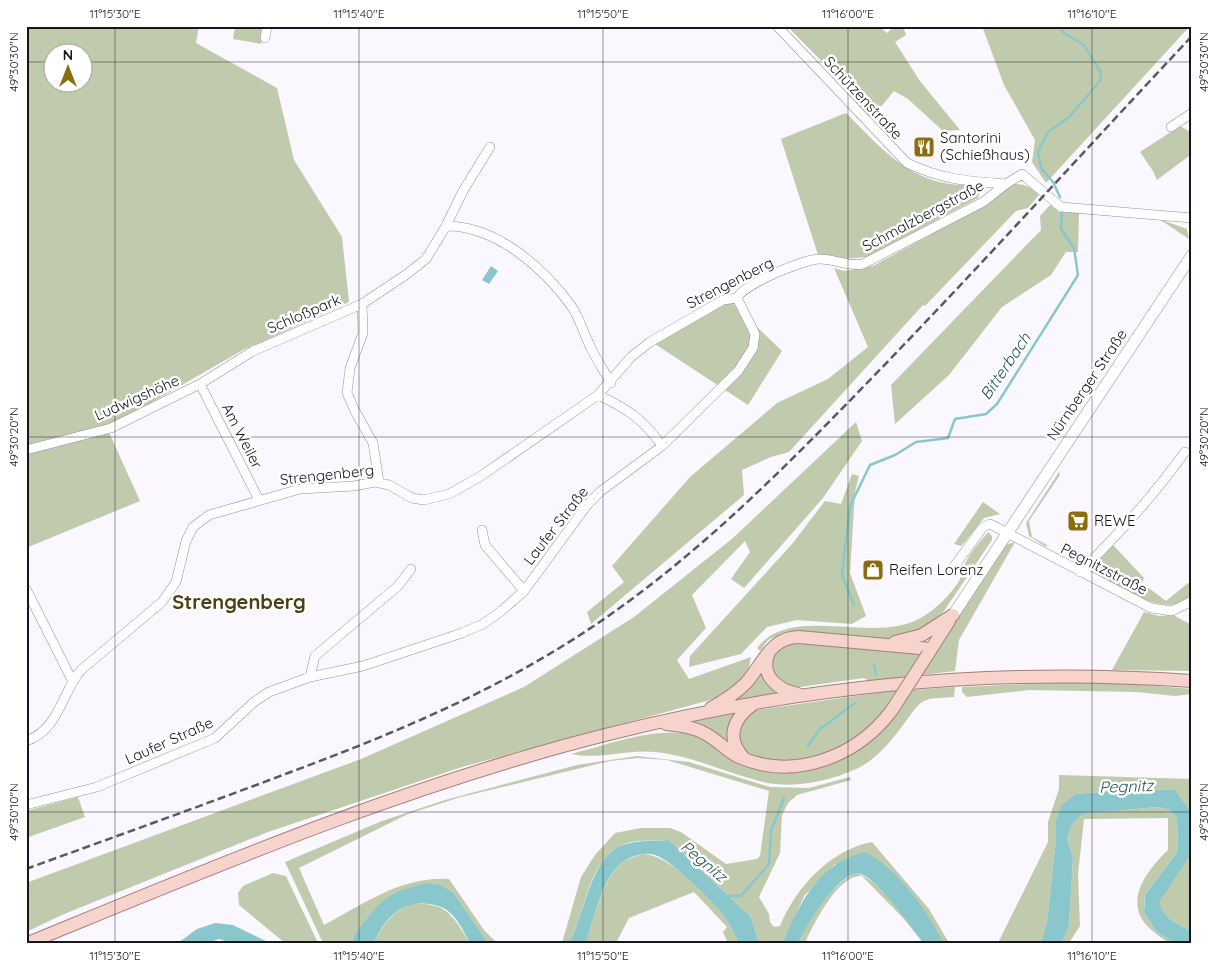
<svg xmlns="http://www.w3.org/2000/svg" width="1218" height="969" font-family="Quicksand,sans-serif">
	<rect width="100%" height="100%" fill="#fbf7fe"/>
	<path fill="#bfcbac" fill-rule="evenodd" d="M26,26H199L196,43L277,88L294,160L342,237L349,302L243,350L107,428L140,501L26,548ZM52,52H82V82H52Z
		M235,26H264L261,44L233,39Z
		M787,26H879L887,33L894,26H903L906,35L895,42L920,81L960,130L943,131L908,99L894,91L871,119L855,102L858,98Z
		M982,26H1190L1046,183L1032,162L1035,140L1004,85Z
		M846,113C887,154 915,189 978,185L981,189L978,198L867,257L843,259L818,255L781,139Z
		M1180,126L1192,133V149L1189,156L1157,180L1153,171L1140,152Z
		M1014,184C1025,184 1031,187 1039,195L1028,208L1016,211L925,306L923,305L789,452L771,457L742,470L744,495L591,624L587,612L624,582L612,566L690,477L756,421L777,403L828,379L868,347L834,268L844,271L873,266L972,212Z
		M1050,205L1059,212L1079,213L1078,252H1066L1051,275L1002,307L949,375L895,424L891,385L1041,230L1040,216Z
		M1159,219L1187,229L1189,239Z
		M729,300L782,351L748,405L655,344Z
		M856,422L862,441L823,498L744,588L731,579L750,552L745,541L692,595L706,628L677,660L689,679L751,657L748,673L727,693L707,701L462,767L268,832L64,914L26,932V883L361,759L524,687L634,617L733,538Z
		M1059,472L1060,475L1029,521L1032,537L1047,545L1046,547L1029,536L1026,523Z
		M852,474L859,476L855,492L850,573L866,616L852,624L797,620L767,627L741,654L689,667L690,656L792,544L825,501L841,504Z
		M983,502L1000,514L984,518L964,543L961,546L954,544Z
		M988,532L992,536V540L944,611L932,624L902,636L883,639L786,632L768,640L760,651L757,648C792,602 876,647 924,616C937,608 951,594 959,581C963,574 963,566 967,560C972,550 981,541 988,532Z
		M1015,542L959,640L955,671L921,675L1005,545Z
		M1113,545L1144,578L1142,583L1166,601L1192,580V593C1170,623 1121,587 1098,575L1100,571L1092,567Z
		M1144,612L1159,616L1173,615L1192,625V671L1112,670Z
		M801,642L922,652L905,678L869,681L864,678L793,688L774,678C770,654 775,645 801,642Z
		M760,668L777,694L730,703Z
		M1046,683H1124L1192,689V694L1175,696L1137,692L1029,690L967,697L962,692V687Z
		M955,687L954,697C945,698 932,697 924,701C916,705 911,715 906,721C891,741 877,760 854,770C828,781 797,788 768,783C729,775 695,756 655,752C626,749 599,760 571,754C611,744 655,726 695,735C722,746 748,762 776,771C808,781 862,753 883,730C894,718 902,703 912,690Z
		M897,690C887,704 879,719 867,730C839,754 799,766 763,758C758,757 752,757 748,754C745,751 742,746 738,742C739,723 738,719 756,710Z
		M733,713L735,715L731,746L691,721Z
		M637,756L689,762L770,787L809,788L850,777L851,780L797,795L788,803L782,815L780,853L759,897L769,914L770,922L774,927L780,926C796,887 830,850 872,842L929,909L949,943H943L908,891L835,864L804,896L783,943H759L751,917L669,840C655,841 635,839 622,845C587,862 586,912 569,943H562L581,877L595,855L615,833L641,828H670L681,832L726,864L757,859L760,856L769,791L667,760L638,758L610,761L461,797L408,814L299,868L324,925C364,904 401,876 449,879L484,930L497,943H488L453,892L439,884L429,883L354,936L352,943H323L285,862L382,821L445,800L577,765Z
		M1059,775L1192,779V813L1175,790L1137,789L1075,794L1061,807L1056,820V839L1047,922L1041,943H998L1048,842V822L1059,789Z
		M78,797L85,817L26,838V811Z
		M1157,807L1170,810L1177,818L1178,851L1145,895L1144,904V912L1156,931L1175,943C1166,943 1161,937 1154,932C1120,906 1145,872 1168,850V818L1084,819L1078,874L1080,926L1069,943H1062L1069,926L1073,858L1067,838L1073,823L1083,814Z
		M1192,853V931C1176,924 1164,919 1158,902Z
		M643,854C670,855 707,894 724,916C730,924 734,934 739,943H728L723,932L727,927L694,892L629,918L616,943H586C593,920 602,884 618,866C625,859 634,857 643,854Z
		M273,873L286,876L318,943H285L239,905L238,893L243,886Z
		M855,873C877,876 911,924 923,943L904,919L862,876C838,874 814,923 805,943H799C808,917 831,886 855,873Z
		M411,904C447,902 452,915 470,943H374C383,925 392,911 411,904Z"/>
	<path fill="#89c7cd" d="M491,266L498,271L489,284L482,280Z
		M1137,789L1175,790L1192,813V853L1159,902C1164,919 1176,924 1192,931V943L1173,942L1156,931L1144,912L1145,895L1178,851L1177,818L1170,810L1157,807L1083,814L1073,823L1067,838L1073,858L1069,926L1062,943H1041L1047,922L1056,839V820L1061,806L1075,794Z
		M669,840L751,917L759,943H739C734,934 730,924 724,916C712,900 673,861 655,855C643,851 628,857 619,865C602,881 593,921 586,943H569C585,915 590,857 623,845C637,840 654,841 669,840Z
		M865,852C895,866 930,913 943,943H923C913,928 877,879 861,874C841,868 805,926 799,943H783C799,903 820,862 865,852Z
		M429,883L439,884L453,892L488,943H470C464,932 458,919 448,911C443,907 436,905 430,904C401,900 385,918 374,943H352L354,936C380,901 385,892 429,883Z
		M215,923L233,925L270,943H232L219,939L207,943H178L197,929Z"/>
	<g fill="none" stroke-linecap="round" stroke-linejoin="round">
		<path stroke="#89c7cd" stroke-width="2.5" d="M1059,26L1064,33L1084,45L1101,73L1100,81L1069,117L1048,132L1038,152L1041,168L1053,182L1060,197
			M854,605L842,575L850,506L870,465L895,455L916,442L948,438L955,419L986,414L997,404L1078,275L1074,248L1061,229L1062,212
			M874,664L876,674
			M808,746L820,729L855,703
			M728,896H741L769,864L771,831L784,798"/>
		<g stroke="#978f9e" stroke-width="10">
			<path id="minor" d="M777,26L907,163C943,180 967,181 1006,184
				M265,38L267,26
				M1171,127L1192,113
				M446,226C497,226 544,268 572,307C580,319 584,334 590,346C596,359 604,371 611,383
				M362,304L363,333L350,368L347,393L355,411L373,443L379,482
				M200,384L259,500
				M598,395C628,409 643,419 662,446
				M26,450L111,428L200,384L253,351L362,304L407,274L426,259L446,226L463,191L490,147
				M482,530L485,545L524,591
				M953,568L983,527L990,524L1151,608L1172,611L1192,601
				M1080,572C1118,535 1154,495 1185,452
				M26,589L72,680
				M310,677L315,656L398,586L411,569
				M26,741C59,730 62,692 81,670L162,602L176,582L186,541L193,527L209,515L300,489L354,486L375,482L389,485L412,498L424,500L449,494L481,476L598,395L631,357L650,342L723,300L737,298C744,284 804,259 820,259C835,259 848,267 863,264L983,202L1006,184L1022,174L1061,207L1192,218
				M26,805L97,787L215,738L254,702L269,692L310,677L363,666L462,633L483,624L500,612L524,591L587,505L601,491L662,446L738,371L753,348L755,334L737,298"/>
		</g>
		<g stroke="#978f9e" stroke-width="12">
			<path id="secondary" d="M953,615L1192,255"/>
		</g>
		<g stroke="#a57e79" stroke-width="14">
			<path id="primary" d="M895,642L922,635L953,615
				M769,652C759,676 778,690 798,694
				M928,654L949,621
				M711,708C724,701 736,693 746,683C763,664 770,637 799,637L931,649
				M666,724C680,725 694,727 706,734C717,740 726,750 737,756C793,782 857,757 892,710
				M743,757C726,738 733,719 752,705
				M28,943C218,865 409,784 609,734C799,686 996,667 1192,681"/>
		</g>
		<use href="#minor" stroke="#fff" stroke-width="9"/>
		<use href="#secondary" stroke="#fff" stroke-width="11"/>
		<use href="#primary" stroke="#f6d3cd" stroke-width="12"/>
		<path stroke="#5c595e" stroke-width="2.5" stroke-dasharray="8 4" stroke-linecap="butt" d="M26,869C114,837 201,806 288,773C382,738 475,700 561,647C677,576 772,481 866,384C977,270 1083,152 1192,36"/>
		<g stroke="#a57e79" stroke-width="14" stroke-linecap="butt">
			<path id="primary-bridge" d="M892,710L928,654"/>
		</g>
		<use href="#primary-bridge" stroke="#f6d3cd" stroke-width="12"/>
	</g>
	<path fill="none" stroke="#19161b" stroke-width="1" stroke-opacity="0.45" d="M115,26V943M359,26V943M603,26V943M848,26V943M1092,26V943M26,62H52M82,62H1192M26,437H1192M26,812H1192"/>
	<defs>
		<g id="restaurant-square" transform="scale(1.125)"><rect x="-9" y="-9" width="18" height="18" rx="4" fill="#8b6d0f" stroke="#fff"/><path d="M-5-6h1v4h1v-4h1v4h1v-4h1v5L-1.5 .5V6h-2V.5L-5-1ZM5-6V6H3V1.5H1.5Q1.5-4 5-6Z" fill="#fff"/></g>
		<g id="supermarket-square" transform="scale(1.125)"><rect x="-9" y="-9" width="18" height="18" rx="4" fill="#8b6d0f" stroke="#fff"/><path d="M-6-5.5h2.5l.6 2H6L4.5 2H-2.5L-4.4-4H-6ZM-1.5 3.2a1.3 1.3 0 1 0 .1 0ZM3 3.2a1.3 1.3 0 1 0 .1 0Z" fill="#fff"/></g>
		<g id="shop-square" transform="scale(1.125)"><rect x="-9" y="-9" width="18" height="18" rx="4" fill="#8b6d0f" stroke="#fff"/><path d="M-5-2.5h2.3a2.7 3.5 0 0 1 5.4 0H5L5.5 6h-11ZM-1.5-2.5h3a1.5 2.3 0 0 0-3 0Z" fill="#fff"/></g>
	</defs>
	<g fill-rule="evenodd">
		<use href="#restaurant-square" x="924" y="147"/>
		<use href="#supermarket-square" x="1078" y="521"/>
		<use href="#shop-square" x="873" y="570"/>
	</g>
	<g text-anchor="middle" stroke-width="5" stroke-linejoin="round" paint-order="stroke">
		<g font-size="15" fill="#19161b" stroke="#fff">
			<text transform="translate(863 98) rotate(47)" y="5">Schützenstraße</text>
			<text transform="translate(923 216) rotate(-28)" y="5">Schmalzbergstraße</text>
			<text transform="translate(730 283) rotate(-27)" y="5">Strengenberg</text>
			<text transform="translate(304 314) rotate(-23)" y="5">Schloßpark</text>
			<text transform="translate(1087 385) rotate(-56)" y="5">Nürnberger Straße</text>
			<text transform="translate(137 398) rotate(-24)" y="5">Ludwigshöhe</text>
			<text transform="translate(242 436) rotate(63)" y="5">Am Weiler</text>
			<text transform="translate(327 475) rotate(-6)" y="5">Strengenberg</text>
			<text transform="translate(556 526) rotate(-52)" y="5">Laufer Straße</text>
			<text transform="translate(1104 569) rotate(27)" y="5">Pegnitzstraße</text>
			<text transform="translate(169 741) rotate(-24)" y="5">Laufer Straße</text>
		</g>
		<g font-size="15" fill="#19161b" stroke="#fff" text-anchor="start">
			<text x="940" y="143">Santorini<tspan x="940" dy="17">(Schießhaus)</tspan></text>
			<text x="1094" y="526">REWE</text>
			<text x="889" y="575">Reifen Lorenz</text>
		</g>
		<g font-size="16" font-style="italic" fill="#1d5358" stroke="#fff">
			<text transform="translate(1005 366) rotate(-56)" y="6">Bitterbach</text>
			<text transform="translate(1126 786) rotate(-2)" y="6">Pegnitz</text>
			<text transform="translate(704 861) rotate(40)" y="6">Pegnitz</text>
		</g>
		<g font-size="20" font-weight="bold" fill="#4c3d15" stroke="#fff">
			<text x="239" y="609">Strengenberg</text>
		</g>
	</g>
	<rect width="1218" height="969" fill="none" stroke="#ffffff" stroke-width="55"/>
	<g transform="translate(68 68)"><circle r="24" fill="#ffffff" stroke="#a3a2a4"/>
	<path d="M0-4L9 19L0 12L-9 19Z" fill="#8b6d0f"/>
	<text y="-8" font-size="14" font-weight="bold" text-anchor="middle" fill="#19161b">N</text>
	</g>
	<rect x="28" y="28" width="1162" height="914" fill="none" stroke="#19161b" stroke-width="2"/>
	<g font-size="12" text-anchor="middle" fill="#19161b">
		<text x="115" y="18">11°15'30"E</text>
		<text x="359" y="18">11°15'40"E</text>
		<text x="603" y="18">11°15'50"E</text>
		<text x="848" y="18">11°16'00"E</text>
		<text x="1092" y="18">11°16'10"E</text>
		<text transform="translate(14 62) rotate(-90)" y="4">49°30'30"N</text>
		<text transform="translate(1204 62) rotate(-90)" y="4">49°30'30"N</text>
		<text transform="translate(14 437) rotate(-90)" y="4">49°30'20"N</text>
		<text transform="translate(1204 437) rotate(-90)" y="4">49°30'20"N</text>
		<text transform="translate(14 812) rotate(-90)" y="4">49°30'10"N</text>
		<text transform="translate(1204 812) rotate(-90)" y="4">49°30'10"N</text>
		<text x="115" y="960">11°15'30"E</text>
		<text x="359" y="960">11°15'40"E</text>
		<text x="603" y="960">11°15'50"E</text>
		<text x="848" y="960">11°16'00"E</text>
		<text x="1092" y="960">11°16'10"E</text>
	</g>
</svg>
